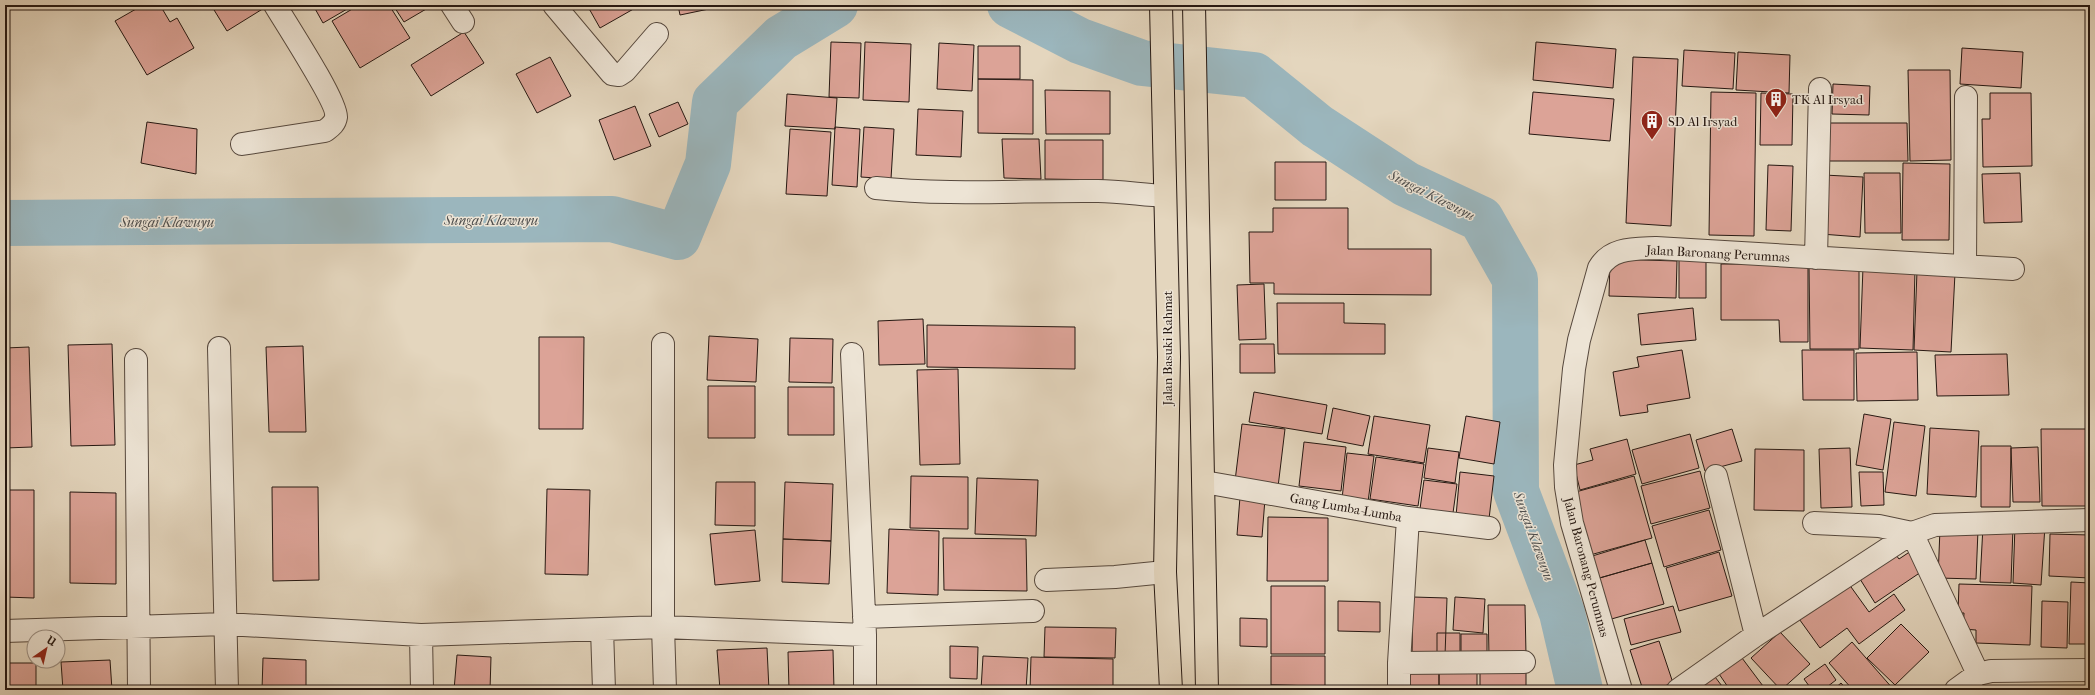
<svg xmlns="http://www.w3.org/2000/svg" width="2095" height="695" font-family="'IM FELL French Canon',serif">
	<rect width="100%" height="100%" fill="#e4d6be"/>
	<filter id="stains"><feTurbulence type="fractalNoise" baseFrequency=".005" numOctaves="4"/><feColorMatrix values="0 0 0 0 .2 0 0 0 0 .09 0 0 0 0 .02 0 0 0 .5 -.17"/></filter>
	<radialGradient id="worn" r=".72"><stop offset=".6" stop-color="#630" stop-opacity="0"/><stop offset="1" stop-color="#630" stop-opacity=".3"/></radialGradient>
	<g fill="none" stroke-linecap="round" stroke-linejoin="round">
		<path stroke="#9bb6bd" stroke-width="46" d="M1010,5L1080,41L1142,63L1254,75L1317,126L1406,184L1481,219L1515,279L1516,491L1562,613L1580,690
			M5,223L612,219L678,237L708,164L715,102L781,38L835,5"/>
	</g>
	<path fill="#dca397" stroke="#261812" d="M143,5H160L170,22L177,18L194,48L147,75L115,21Z
		M211,5H269L227,31Z
		M313,5H354L323,23Z
		M359,5H389L410,38L360,68L332,21Z
		M393,5H433L404,22Z
		M587,5H636L637,7L600,28Z
		M678,5H728L680,15Z
		M1075,5H1121V7Z
		M464,32L484,63L431,96L411,65Z
		M831,42L861,43L859,98L829,97Z
		M865,42L911,44L909,102L863,100Z
		M1536,42L1616,49L1613,88L1533,80Z
		M939,43L974,45L972,91L937,89Z
		M978,46H1020V79H978Z
		M1962,48L2023,52L2021,88L1960,84Z
		M1684,50L1735,53L1733,89L1682,86Z
		M1738,52L1790,55L1789,93L1736,90Z
		M550,57L571,96L537,113L516,74Z
		M1633,57L1678,59L1671,226L1626,223Z
		M1908,70H1950L1951,160L1910,161Z
		M978,79L1033,80V134L978,133Z
		M1833,84L1870,86L1869,115L1832,114Z
		M1045,90L1110,91V134H1046Z
		M1533,92L1614,99L1610,141L1529,134Z
		M1711,92L1756,93L1754,236L1709,235Z
		M1761,93L1793,94L1792,145H1760Z
		M1990,93H2031L2032,166L1983,167L1982,119H1990Z
		M787,94L837,98L835,129L785,126Z
		M678,102L688,124L659,137L649,114Z
		M635,106L651,146L614,160L599,120Z
		M918,109L963,111L961,157L916,155Z
		M147,122L197,129L196,174L141,163Z
		M1826,123H1907L1908,161H1827Z
		M835,127L860,129L857,187L832,185Z
		M864,127L894,129L891,179L861,177Z
		M790,129L831,132L827,196L786,194Z
		M1002,139H1039L1041,179L1004,178Z
		M1045,140H1103V180L1045,179Z
		M1275,162H1326V200H1275Z
		M1903,163L1950,164L1949,240H1902Z
		M1768,165L1793,166L1791,231L1766,230Z
		M1864,173H1900L1901,233H1865Z
		M2020,173L2022,222L1984,223L1982,174Z
		M1824,175L1863,177L1860,237L1821,234Z
		M1273,208H1348V249H1431V295L1274,294V283H1250L1249,232H1273Z
		M1679,256H1706V298H1679Z
		M1610,259L1677,261L1676,298L1609,296Z
		M1721,264H1808V342H1780L1779,320H1721Z
		M1809,266H1859V349H1810Z
		M1863,267L1915,269L1913,350L1860,348Z
		M1917,271L1955,273L1951,352L1914,350Z
		M1264,284L1266,339L1239,340L1237,285Z
		M1277,303H1344V323L1385,324V354H1278Z
		M1693,308L1696,340L1641,345L1638,314Z
		M923,319L925,364L879,365L878,321Z
		M927,325L1075,327V369L927,367Z
		M709,336L758,339L756,382L707,380Z
		M539,337H584L583,429H539Z
		M790,338L833,339L832,383L789,382Z
		M112,344L115,445L71,446L68,345Z
		M1240,344H1274L1275,373H1240Z
		M303,346L306,432H269L266,347Z
		M29,347L32,447L5,448V348Z
		M1682,350L1690,398L1647,405L1648,412L1620,416L1613,372L1639,367L1637,357Z
		M1802,350H1854V400H1803Z
		M1917,352L1918,400L1857,401L1856,353Z
		M2007,354L2009,395L1937,396L1935,355Z
		M958,369L960,464L920,465L917,370Z
		M708,386H755V438H708Z
		M788,387H834V435H788Z
		M1254,392L1327,405L1322,434L1249,422Z
		M1333,408L1370,416L1363,446L1327,439Z
		M1864,414L1891,419L1883,470L1856,465Z
		M1374,416L1430,425L1424,463L1368,454Z
		M1466,416L1500,422L1494,464L1459,458Z
		M1894,422L1925,426L1916,496L1885,492Z
		M1242,424L1285,429L1278,487L1235,481Z
		M1930,428L1979,431L1976,497L1927,494Z
		M1732,429L1742,461L1705,471L1696,440Z
		M2041,429H2090V506H2042Z
		M1690,434L1699,468L1642,484L1632,450Z
		M1627,439L1636,474L1580,490L1574,465L1593,460L1590,449Z
		M1304,442L1346,447L1341,491L1299,486Z
		M1981,446H2011L2010,507H1981Z
		M2038,447L2040,502H2013L2011,448Z
		M1428,448L1459,452L1455,483L1424,478Z
		M1850,448L1852,507L1821,508L1819,449Z
		M1755,449L1804,450V511L1754,510Z
		M1347,453L1374,456L1368,502L1342,499Z
		M1376,457L1424,464L1418,506L1370,499Z
		M1700,471L1710,508L1651,524L1641,486Z
		M1460,472L1494,476L1489,519L1456,516Z
		M1859,472H1883L1884,505L1861,506Z
		M911,476L968,477V529L910,528Z
		M1634,476L1652,538L1590,555L1572,493Z
		M977,478L1038,480L1036,536L975,534Z
		M1424,480L1457,484L1453,513L1420,509Z
		M716,482H755V526L715,525Z
		M785,482L833,484L831,541L783,539Z
		M272,487H318L319,580L273,581Z
		M547,489L590,490L588,575L545,574Z
		M5,490H34V598L5,597Z
		M70,492L116,493V584L70,583Z
		M1240,497L1265,499L1262,537L1237,535Z
		M1709,510L1721,550L1664,567L1652,526Z
		M1268,517L1328,518V581H1267Z
		M2015,525L2045,526L2041,585L2013,583Z
		M1983,526L2013,527L2011,583L1980,582Z
		M889,529L939,531L938,595L887,593Z
		M1940,529L1978,530L1976,579L1938,578Z
		M755,530L760,581L715,585L710,534Z
		M2050,534L2090,535V578L2049,576Z
		M943,538L1026,539L1027,591L944,590Z
		M783,539L831,541L829,584L782,582Z
		M1645,540L1652,563L1596,579L1589,557Z
		M1911,551L1924,570L1875,603L1860,579L1896,555L1899,559Z
		M1719,552L1732,596L1679,611L1666,568Z
		M1652,563L1664,604L1608,620L1596,579Z
		M1846,580L1869,612L1894,594L1905,610L1859,644L1847,628L1820,648L1797,616Z
		M2071,582L2090,583V644H2069Z
		M1959,584L2032,586L2030,645L1976,643V630L1963,629L1964,613H1958Z
		M1271,586H1325V654H1271Z
		M1413,597L1447,598L1445,656L1412,655Z
		M1455,597L1485,599L1483,633L1453,630Z
		M1338,601L1380,602V632L1338,631Z
		M2042,601L2068,602L2067,648L2041,647Z
		M1488,605H1525L1526,655L1489,656Z
		M1673,606L1681,632L1631,645L1624,619Z
		M1240,618L1267,619V647L1240,646Z
		M1901,624L1929,652L1895,685L1867,658Z
		M1045,627L1116,628L1115,658L1044,657Z
		M1780,632L1810,664L1781,690L1751,658Z
		M1437,633H1460V658H1437Z
		M1461,634H1487V659H1461Z
		M1659,641L1673,683L1653,690H1643L1630,650Z
		M1852,642L1894,690H1853L1829,663Z
		M950,646L978,647L977,679L950,678Z
		M767,648L769,690H720L717,650Z
		M833,650L834,690H789L788,652Z
		M1739,654L1766,690H1730L1717,671Z
		M457,655L491,657L490,690H454Z
		M983,656L1028,658L1026,690H981Z
		M1271,656H1325V686L1271,685Z
		M1031,657L1113,659V690H1030Z
		M263,658L306,660V690H262Z
		M110,660L112,690H63L61,662Z
		M5,663H36V690H5Z
		M1825,664L1836,680L1823,690H1812L1804,679Z
		M1401,669H1439V690H1401Z
		M1439,669H1477V690H1439Z
		M1480,671L1526,672V690H1480Z
		M1712,673L1725,690H1689Z
		M1841,683L1847,690H1833Z
		M1271,685L1325,686V690H1271Z
		M2068,687V690H2035V688Z"/>
	<g fill="none" stroke-linecap="round" stroke-linejoin="round">
		<g stroke="#56483d" stroke-width="24">
			<path id="street" d="M452,5L463,22
				M554,5L612,74L619,75L625,71L657,34
				M242,144L325,131C330,127 335,124 336,117C338,103 285,22 275,5
				M876,188C950,196 1024,190 1098,191C1120,191 1143,195 1165,196
				M1816,258L1820,89
				M1965,266L1966,97
				M663,344V627L865,635
				M219,348L227,690
				M852,354L865,635V690
				M136,360L139,690
				M1716,476L1756,635
				M1204,482L1408,518L1489,528
				M1814,523L1879,526L1912,533
				M1912,533L1978,674
				M1046,580L1115,577L1165,572
				M864,617L1033,611
				M602,629L604,690
				M5,631L226,624L421,635L663,627L665,690
				M421,635L422,690
				M1399,663L1524,662
				M1399,690V663L1408,518
				M1621,690L1572,523L1566,487L1565,465L1574,369L1579,340L1599,268C1611,247 1635,249 1656,248L2013,269
				M1678,690L1756,635L1912,533L1935,525L2090,520
				M1956,690L1978,674L1991,671L2090,670"/>
		</g>
		<g stroke="#261812" stroke-width="24">
			<path id="highway" d="M1161,5L1169,357L1165,572L1171,690
				M1194,5L1207,690"/>
		</g>
		<use href="#street" stroke="#ede4d5" stroke-width="22"/>
		<use href="#highway" stroke="#e4d6be" stroke-width="22"/>
	</g>
	<defs>
		<g id="building-pin" transform="scale(1.15)"><path d="M0 17L-7.5 6A9.5 9.5 0 1 1 7.5 6Z" fill="#8f2418" stroke="#ede4d5"/><path d="M-4-6H4V6H1V3H-1V6H-4ZM-2.5-4.3h1.7v1.8h-1.7ZM.8-4.3h1.7v1.8H.8ZM-2.5-1h1.7V.8h-1.7ZM.8-1h1.7V.8H.8Z" fill="#fff"/></g>
	</defs>
	<g fill-rule="evenodd">
		<use href="#building-pin" x="1776" y="99"/>
		<use href="#building-pin" x="1652" y="121"/>
	</g>
	<g text-anchor="middle" stroke-width="3" stroke-linejoin="round" paint-order="stroke">
		<g font-size="13" fill="#261812" stroke="#ede4d5" text-anchor="start">
			<text x="1792" y="104">TK Al Irsyad</text>
			<text x="1668" y="126">SD Al Irsyad</text>
		</g>
		<g font-size="13" fill="#261812" stroke="#ede4d5">
			<text transform="translate(1718 253) rotate(3)" y="5">Jalan Baronang Perumnas</text>
			<text transform="translate(1167 348) rotate(-90)" y="5">Jalan Basuki Rahmat</text>
			<text transform="translate(1346 507) rotate(10)" y="5">Gang Lumba-Lumba</text>
			<text transform="translate(1587 567) rotate(75)" y="5">Jalan Baronang Perumnas</text>
		</g>
		<g font-size="14" font-style="italic" fill="#4f4f4e" stroke="#ede4d5">
			<text transform="translate(1432 195) rotate(27)" y="5">Sungai Klawuyu</text>
			<text x="491" y="225">Sungai Klawuyu</text>
			<text x="167" y="227">Sungai Klawuyu</text>
			<text transform="translate(1534 536) rotate(70)" y="5">Sungai Klawuyu</text>
		</g>
	</g>
	<rect width="2095" height="695" fill="none" stroke="#e4d6be" stroke-width="20"/>
	<rect x="6" y="6" width="2083" height="683" fill="none" stroke="#261812" stroke-width="2"/>
	<rect x="10" y="10" width="2075" height="675" fill="none" stroke="#261812"/>
	<g transform="translate(46 649) rotate(34)"><circle r="19" fill="#ede4d5" stroke="#9d9287"/>
	<path d="M0-3L7 15L0 10L-7 15Z" fill="#8f2418"/>
	<text y="-6" font-size="11" font-weight="bold" text-anchor="middle" fill="#261812">U</text>
	</g>
	<rect width="100%" height="100%" filter="url(#stains)"/>
	<rect width="100%" height="100%" fill="url(#worn)"/>
</svg>
